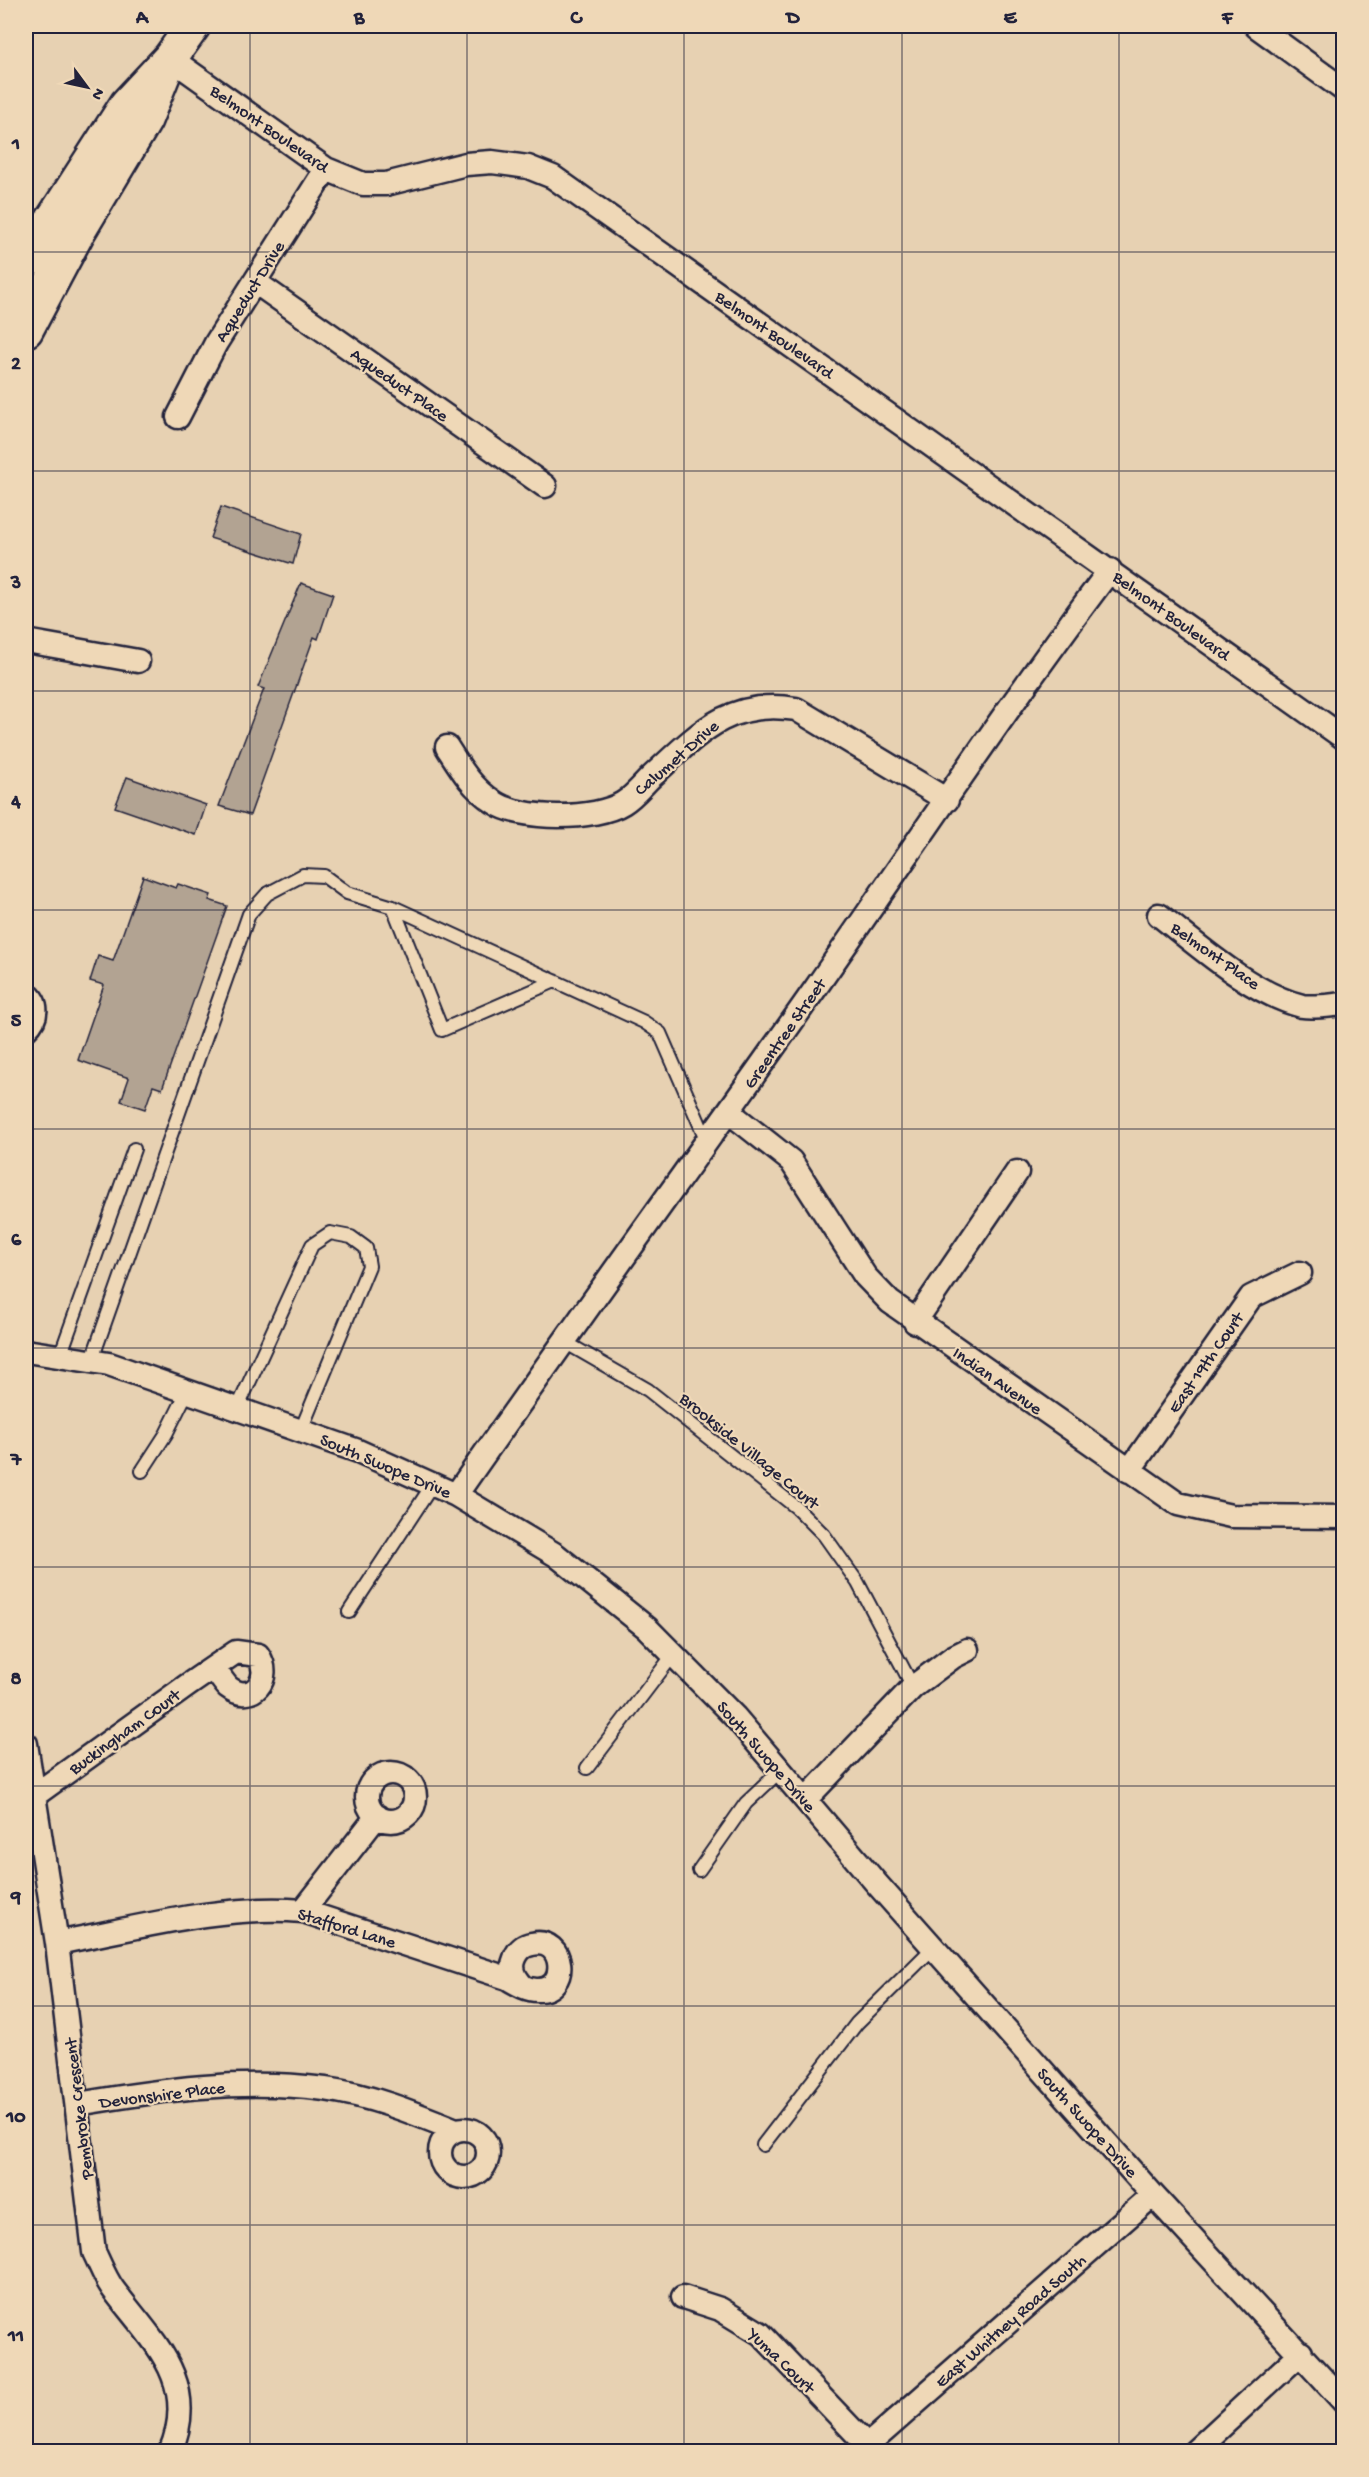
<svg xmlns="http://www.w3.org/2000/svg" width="1369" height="2477" font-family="'Gochi Hand',sans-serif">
	<rect width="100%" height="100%" fill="#e7d1b2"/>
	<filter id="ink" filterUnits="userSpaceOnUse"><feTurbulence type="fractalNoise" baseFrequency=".0167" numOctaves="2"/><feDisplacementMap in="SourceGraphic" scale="12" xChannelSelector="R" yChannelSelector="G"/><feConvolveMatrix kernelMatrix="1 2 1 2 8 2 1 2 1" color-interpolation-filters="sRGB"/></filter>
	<g filter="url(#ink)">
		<path fill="#b2a392" stroke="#22223b" stroke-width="1.5" d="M221,507L301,534L293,564L210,538Z
			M301,583L333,594L318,639L314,637L250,815L219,806L264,689L258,687Z
			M127,777L206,805L196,835L115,807Z
			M143,876L176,888L178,884L211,895L209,900L227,906L162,1089L153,1086L145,1109L121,1101L129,1078L78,1060L104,985L90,981L98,956L113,961Z"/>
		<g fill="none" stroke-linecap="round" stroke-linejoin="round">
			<g stroke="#22223b" stroke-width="16">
				<path id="lane" d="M393,907L442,1030L555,981
					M563,1341L648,1390L797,1508L824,1535L858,1583L913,1687
					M60,1356L134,1149
					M91,1362L249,914L267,894L303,875L324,876L347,893L393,907L644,1022L660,1033L707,1141
					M238,1407L312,1245L330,1233L351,1237L366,1248L369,1266L301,1430
					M142,1471L166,1434L188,1390
					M349,1612L433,1484
					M587,1768L673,1655
					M699,1870L746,1803L781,1770
					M763,2145L857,2023L934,1947"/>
			</g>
			<g stroke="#22223b" stroke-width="27">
				<path id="street" d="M1256,26L1344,90
					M170,58L326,169L363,184H386L466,164L492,162L528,167L553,177L1344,738
					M255,282L545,486
					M178,417L216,343L326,169
					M26,641L138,661
					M447,747C461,769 472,788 494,802C521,821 596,820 623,803C633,797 642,786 650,778C697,735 728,698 796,709L947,800
					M1159,915C1199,946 1252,994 1302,1006C1314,1008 1331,1005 1344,1004
					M26,993C39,1003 38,1018 26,1029
					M729,1112L791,1161L865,1276L890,1302L1178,1504L1231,1516L1344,1517
					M915,1322L1017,1172
					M26,1351L109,1364L358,1451L456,1495L556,1555L647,1628L735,1717L877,1884L1153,2195L1344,2402
					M1129,1471L1251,1297L1300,1273
					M456,1495C574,1325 696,1158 815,989C913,849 1007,706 1110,570
					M26,1744L57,1943L94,2252C100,2264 105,2278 113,2289C151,2340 201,2381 170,2452
					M367 1797a24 24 0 1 1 48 0a24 24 0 1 1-48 0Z
					M35,1795L188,1685L236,1652L258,1655C274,1678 252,1706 228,1687C223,1682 218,1673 213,1668
					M806,1799L913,1687L953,1657L967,1650
					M303,1911L377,1816
					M57,1943C137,1928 222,1904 303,1911L507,1978C516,1983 526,1990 537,1990C570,1991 565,1936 532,1944C524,1945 518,1950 515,1958C510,1969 515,1979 524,1987
					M78,2104C160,2090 241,2078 325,2089C370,2095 414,2113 456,2130
					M440 2153a24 24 0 1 1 48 0a24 24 0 1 1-48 0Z
					M683,2297L720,2309L761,2334L866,2444
					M860,2452L1153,2195
					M1194,2452L1301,2353"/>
			</g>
			<g stroke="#22223b" stroke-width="38">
				<path id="primary" d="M26,261L127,104L170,58L193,26
					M26,330L78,232L145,120L170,58"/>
			</g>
			<use href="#lane" stroke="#efd8b7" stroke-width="12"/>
			<use href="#street" stroke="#efd8b7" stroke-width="22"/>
			<use href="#primary" stroke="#efd8b7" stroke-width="33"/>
		</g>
	</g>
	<path fill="none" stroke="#22223b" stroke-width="1.5" stroke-opacity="0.55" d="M250,26V2452M467,26V2452M684,26V2452M902,26V2452M1119,26V2452M26,252H1344M26,471H1344M26,691H1344M26,910H1344M26,1129H1344M26,1348H1344M26,1567H1344M26,1786H1344M26,2006H1344M26,2225H1344"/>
	<g text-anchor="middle" stroke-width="4.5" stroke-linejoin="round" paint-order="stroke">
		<g font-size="18" fill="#22223b" stroke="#efd8b7">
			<text transform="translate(270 128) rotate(35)" y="6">Belmont Boulevard</text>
			<text transform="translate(249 291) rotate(-58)" y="6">Aqueduct Drive</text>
			<text transform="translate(775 334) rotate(35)" y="6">Belmont Boulevard</text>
			<text transform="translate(400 384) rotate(35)" y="6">Aqueduct Place</text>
			<text transform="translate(1172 615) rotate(36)" y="6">Belmont Boulevard</text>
			<text transform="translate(676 757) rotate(-41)" y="6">Calumet Drive</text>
			<text transform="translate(1216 955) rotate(35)" y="6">Belmont Place</text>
			<text transform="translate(784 1033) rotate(-55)" y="6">Greentree Street</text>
			<text transform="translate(1205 1362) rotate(-55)" y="6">East 19th Court</text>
			<text transform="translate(998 1380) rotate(35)" y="6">Indian Avenue</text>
			<text transform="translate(750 1450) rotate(39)" y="6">Brookside Village Court</text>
			<text transform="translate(386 1465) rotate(23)" y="6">South Swope Drive</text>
			<text transform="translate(124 1731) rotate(-36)" y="6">Buckingham Court</text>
			<text transform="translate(767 1756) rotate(49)" y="6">South Swope Drive</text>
			<text transform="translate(347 1927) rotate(17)" y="6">Stafford Lane</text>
			<text transform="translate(162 2094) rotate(-7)" y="6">Devonshire Place</text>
			<text transform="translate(78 2109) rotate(-97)" y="6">Pembroke Crescent</text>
			<text transform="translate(1088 2122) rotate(48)" y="6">South Swope Drive</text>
			<text transform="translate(1010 2320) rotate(-41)" y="6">East Whitney Road South</text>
			<text transform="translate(782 2360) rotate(44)" y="6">Yuma Court</text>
		</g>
	</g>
	<rect width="1369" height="2477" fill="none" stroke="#efd8b7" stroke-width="66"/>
	<g transform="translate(87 87) rotate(123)" stroke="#efd8b7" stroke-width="4.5" paint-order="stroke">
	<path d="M0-4.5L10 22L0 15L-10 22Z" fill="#22223b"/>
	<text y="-9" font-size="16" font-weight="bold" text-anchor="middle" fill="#22223b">N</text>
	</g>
	<rect x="33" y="33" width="1303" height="2411" fill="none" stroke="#22223b" stroke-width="2"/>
	<g font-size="20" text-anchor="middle" font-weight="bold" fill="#22223b">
		<text x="142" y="23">A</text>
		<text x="359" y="23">B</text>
		<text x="576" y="23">C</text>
		<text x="793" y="23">D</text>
		<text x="1010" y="23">E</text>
		<text x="1227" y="23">F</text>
		<text x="16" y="149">1</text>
		<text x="16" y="369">2</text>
		<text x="16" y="588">3</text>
		<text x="16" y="807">4</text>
		<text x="16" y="1026">5</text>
		<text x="16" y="1245">6</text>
		<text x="16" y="1465">7</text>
		<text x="16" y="1684">8</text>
		<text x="16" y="1903">9</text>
		<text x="16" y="2122">10</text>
		<text x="16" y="2341">11</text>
	</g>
</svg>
